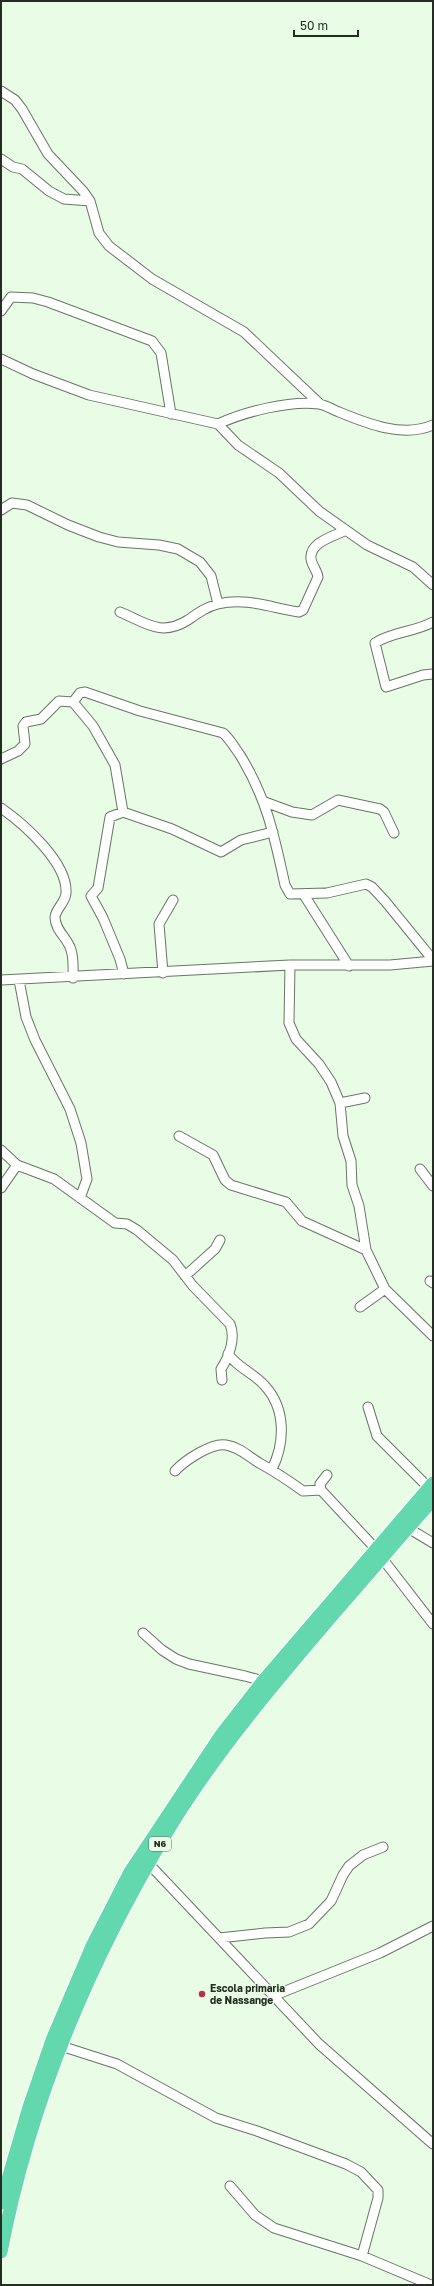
<svg xmlns="http://www.w3.org/2000/svg" width="434" height="2286" font-family="'Golos Text',sans-serif">
	<rect width="100%" height="100%" fill="#e9fce6"/>
	<g fill="none" stroke-linecap="round" stroke-linejoin="round">
		<g stroke="#667764" stroke-width="11">
			<path id="minor" d="M1,91L15,100L22,109L48,154L83,191L90,201L99,233L109,246L152,279L244,332L320,404
				M1,159L13,167L22,169L49,191L64,199L90,201
				M1,311L11,297L33,298L48,302L152,341L161,353L171,414
				M1,359L33,374L89,395L218,424L238,445L279,473L319,511L367,545L413,567L433,585
				M218,424C244,412 290,400 319,404C326,405 333,410 339,412C368,424 403,438 433,425
				M1,510L12,503L27,505L68,525L99,537L118,542L159,545L178,549L200,562L211,576L218,604
				M120,612C146,623 161,637 188,620C198,613 206,607 218,604C246,597 272,608 299,612L303,610L318,577C317,570 312,566 311,559C309,542 335,536 346,530
				M433,622C415,632 391,632 375,643L386,687L423,675L433,674
				M73,702L80,693L85,692L140,711L223,733C230,739 235,748 240,755C267,799 274,835 285,885L290,894L327,893L366,884L372,887L385,901L433,960
				M1,759L18,751L25,744L23,726L26,722L41,719L59,701L73,702L93,726L115,765L123,812
				M265,802L292,812L312,815L338,800L380,809L384,812L394,833
				M1,808C24,824 68,863 66,893C66,902 56,908 55,917C55,931 68,938 71,950C74,959 73,969 73,978
				M304,895L349,966
				M290,965L289,1023L296,1039L319,1064L331,1082L340,1103L365,1098
				M163,973L159,924L173,900
				M124,974L120,959L103,918L91,896L98,888L110,817L123,812L172,829L221,852L241,840L273,832
				M1,980L290,965H390L433,961
				M19,980L26,1017L35,1040L70,1109L81,1143L87,1179L80,1198
				M340,1103L343,1136L351,1161L352,1185L359,1206L366,1250
				M179,1136L213,1155L225,1180L231,1185L286,1202L302,1221L366,1250L385,1289L360,1307
				M1,1150L17,1165L54,1179L115,1223L127,1224L137,1230L173,1260L193,1286L230,1324C236,1338 229,1357 221,1369L222,1380
				M420,1169L433,1186
				M1,1188L17,1165
				M185,1276L215,1249L220,1240
				M430,1281L433,1283
				M385,1289L433,1336
				M228,1354C239,1369 254,1373 265,1386C286,1409 285,1443 272,1469
				M368,1407L377,1436L429,1488
				M175,1471C184,1461 212,1442 226,1445C240,1447 250,1458 261,1464C276,1472 289,1481 303,1491L321,1490
				M327,1475L320,1484L321,1490L375,1548
				M408,1528L433,1543
				M382,1558L433,1624
				M143,1633L162,1650L176,1659L189,1664L245,1676L263,1681
				M149,1864L319,2044L433,2144
				M219,1938L265,1933L289,1932L309,1924L331,1901L343,1875L349,1866L363,1855L383,1847
				M273,1996L380,1953L433,1926
				M61,2046L117,2064L216,2118L257,2131L346,2164L361,2172L378,2190V2198L362,2256
				M230,2186L255,2215L274,2228L362,2256L431,2285"/>
		</g>
		<g stroke="#fff" stroke-width="15">
			<path id="highway" d="M1,2203L29,2107L52,2040L92,1946L130,1872L221,1735L263,1681L433,1483
				M1,2252C30,2102 91,1957 170,1827C218,1749 278,1679 337,1610C369,1574 400,1536 433,1500"/>
		</g>
		<use href="#minor" stroke="#fff" stroke-width="9"/>
		<use href="#highway" stroke="#63d7ae" stroke-width="13"/>
	</g>
	<circle fill="#be2e4c" stroke="#e9fce6" stroke-width="1.5" cx="202" cy="1994" r="4"/>
	<g text-anchor="middle" stroke-width="3" stroke-linejoin="round" paint-order="stroke">
		<rect fill="#e9fce6" stroke="#606a5e" stroke-width="1" x="149" y="1837" width="22" height="14" rx="3"/>
		<g font-size="9" font-weight="bold" fill="#252c24">
			<text x="160" y="1847">N6</text>
		</g>
		<g font-size="10" font-weight="bold" fill="#252c24" stroke="#e9fce6" text-anchor="start">
			<text x="210" y="1992">Escola primaria<tspan x="210" dy="12">de Nassange</tspan></text>
		</g>
	</g>
	<rect width="434" height="2286" fill="none" stroke="#252c24" stroke-width="4"/>
	<path d="M294 30v6h64v-6" fill="none" stroke="#252c24" stroke-width="2"/>
	<text x="300" y="30" font-size="12" fill="#252c24" stroke="#e9fce6" stroke-width="3" paint-order="stroke">50 m</text>
</svg>
